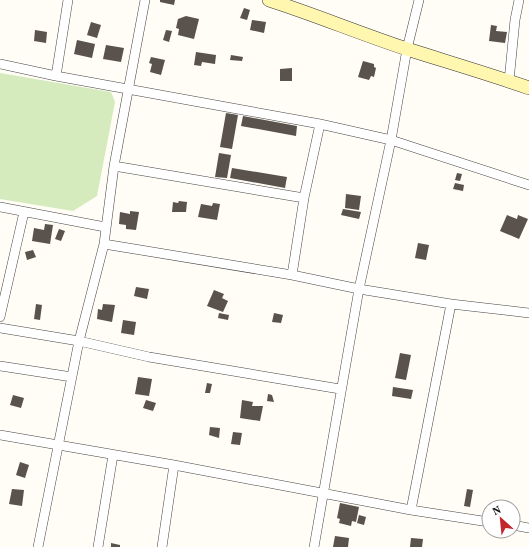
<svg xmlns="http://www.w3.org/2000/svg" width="529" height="547" font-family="'Source Serif 4',serif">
	<rect width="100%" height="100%" fill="#fffdf5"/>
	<path fill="#d5ebbd" d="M0,73L111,92L115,102L97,196L73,211L0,199Z"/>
	<path fill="#5a524d" d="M160,0H175L174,5L160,2Z
		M244,8L250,10L247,20L240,18Z
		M186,16L199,19L194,39L178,35L179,29L176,28L178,19Z
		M252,20L266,22L264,33L250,30Z
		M91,22L101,25L97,38L87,35Z
		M491,25L497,26L496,31L507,32L505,43L489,41Z
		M35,30L47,32L46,43L34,41Z
		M166,30L172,31L169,42L163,40Z
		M77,40L95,44L92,58L74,54Z
		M106,45L124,48L121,62L103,59Z
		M196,52L216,55L215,64L202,62L201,66L194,65Z
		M231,55L243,57L242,61L230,60Z
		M151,57L165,60L161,75L150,72L152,64L149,63Z
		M363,61L374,64V67L376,68L374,77L371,76L369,80L358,77Z
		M292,68V81H280V69Z
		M226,113L238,115L232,149L220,147Z
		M243,116L297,126L296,136L241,126Z
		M219,153L231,155L227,178L215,177Z
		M232,168L287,177L285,188L230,178Z
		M457,173L462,174L460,181L455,180Z
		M455,183L464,185L463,191L453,189Z
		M346,194L361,196L359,210L345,208Z
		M179,201L187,202L186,212H172L173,202L178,203Z
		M213,203L220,204L217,220L198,217L201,204L212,206Z
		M343,209L361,212L359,219L341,215Z
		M130,211L139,212L136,230L126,229V225L119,224L120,212L130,214Z
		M507,215L517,219L518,215L528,219L519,239L500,231Z
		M45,224L53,225L50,244L32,241L34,228L44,230Z
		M59,229L65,231L61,241L55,239Z
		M418,243L429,245L426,260L415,258Z
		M33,250L36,257L27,260L25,252Z
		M136,287L149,289L147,299L134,296Z
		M214,290L224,294L222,298L228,301L223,312L207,306Z
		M36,304L42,305L40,320L34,319Z
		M103,304L115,305L112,322L97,319L98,309L102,310Z
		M219,313L229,315L228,320L218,318Z
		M274,313L283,315L281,323L272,322Z
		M123,320L136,322L134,335L121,333Z
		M400,353L411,355L406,380L395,378Z
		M138,377L152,379L149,396L135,394Z
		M207,383L212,384L210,393H205Z
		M393,387L413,390L411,399L392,396Z
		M268,394L272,395L274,402L267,401Z
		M13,395L24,398L21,408L10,405Z
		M146,400L156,403L153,411L143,408Z
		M242,400L253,402L252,406H263L260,421L240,418Z
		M210,427L220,428L219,438L209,435Z
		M233,432L242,433L240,445L231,444Z
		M20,462L29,465L25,478L16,475Z
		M12,489L24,490L22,506L9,504Z
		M467,489L473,490L470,507L464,506Z
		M340,503L359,507L356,522L352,521L351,526L339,523L340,519L337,518Z
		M359,515L366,517L364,525L357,523Z
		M335,536L349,538L348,547H333Z
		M411,538L423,539L422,547H410Z
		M111,543L120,545V547H111Z"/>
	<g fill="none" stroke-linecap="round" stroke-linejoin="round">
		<g stroke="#444" stroke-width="10">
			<path id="street" d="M0,64L56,76L320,124L391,140L529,185
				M56,76L68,0
				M509,81L515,20L519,0
				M114,166L304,198
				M0,207L105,227
				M104,244L292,275L359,289L451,304L529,313
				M292,275L304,198L320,124
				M0,317L24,212
				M0,328L79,341L149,357L340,389
				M0,366L72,377
				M0,435L174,465L411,510L489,522
				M411,510L451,304
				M513,525L529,528
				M38,547L79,341L104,244L114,166L145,0
				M98,547L113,455
				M162,547L174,465
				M314,547L359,289L391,140L407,49L419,0"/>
		</g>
		<g stroke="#333" stroke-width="14">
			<path id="secondary" d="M269,0C316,15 361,34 407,49C448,62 489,74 529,88"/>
		</g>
		<use href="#street" stroke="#fff" stroke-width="9"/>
		<use href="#secondary" stroke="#fff6b0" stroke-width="13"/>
	</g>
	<g transform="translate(501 519) rotate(333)"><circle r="19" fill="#ffffff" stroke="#a0a0a0"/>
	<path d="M0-3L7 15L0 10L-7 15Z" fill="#c4262e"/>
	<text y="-6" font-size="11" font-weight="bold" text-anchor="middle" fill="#111111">N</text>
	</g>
</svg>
